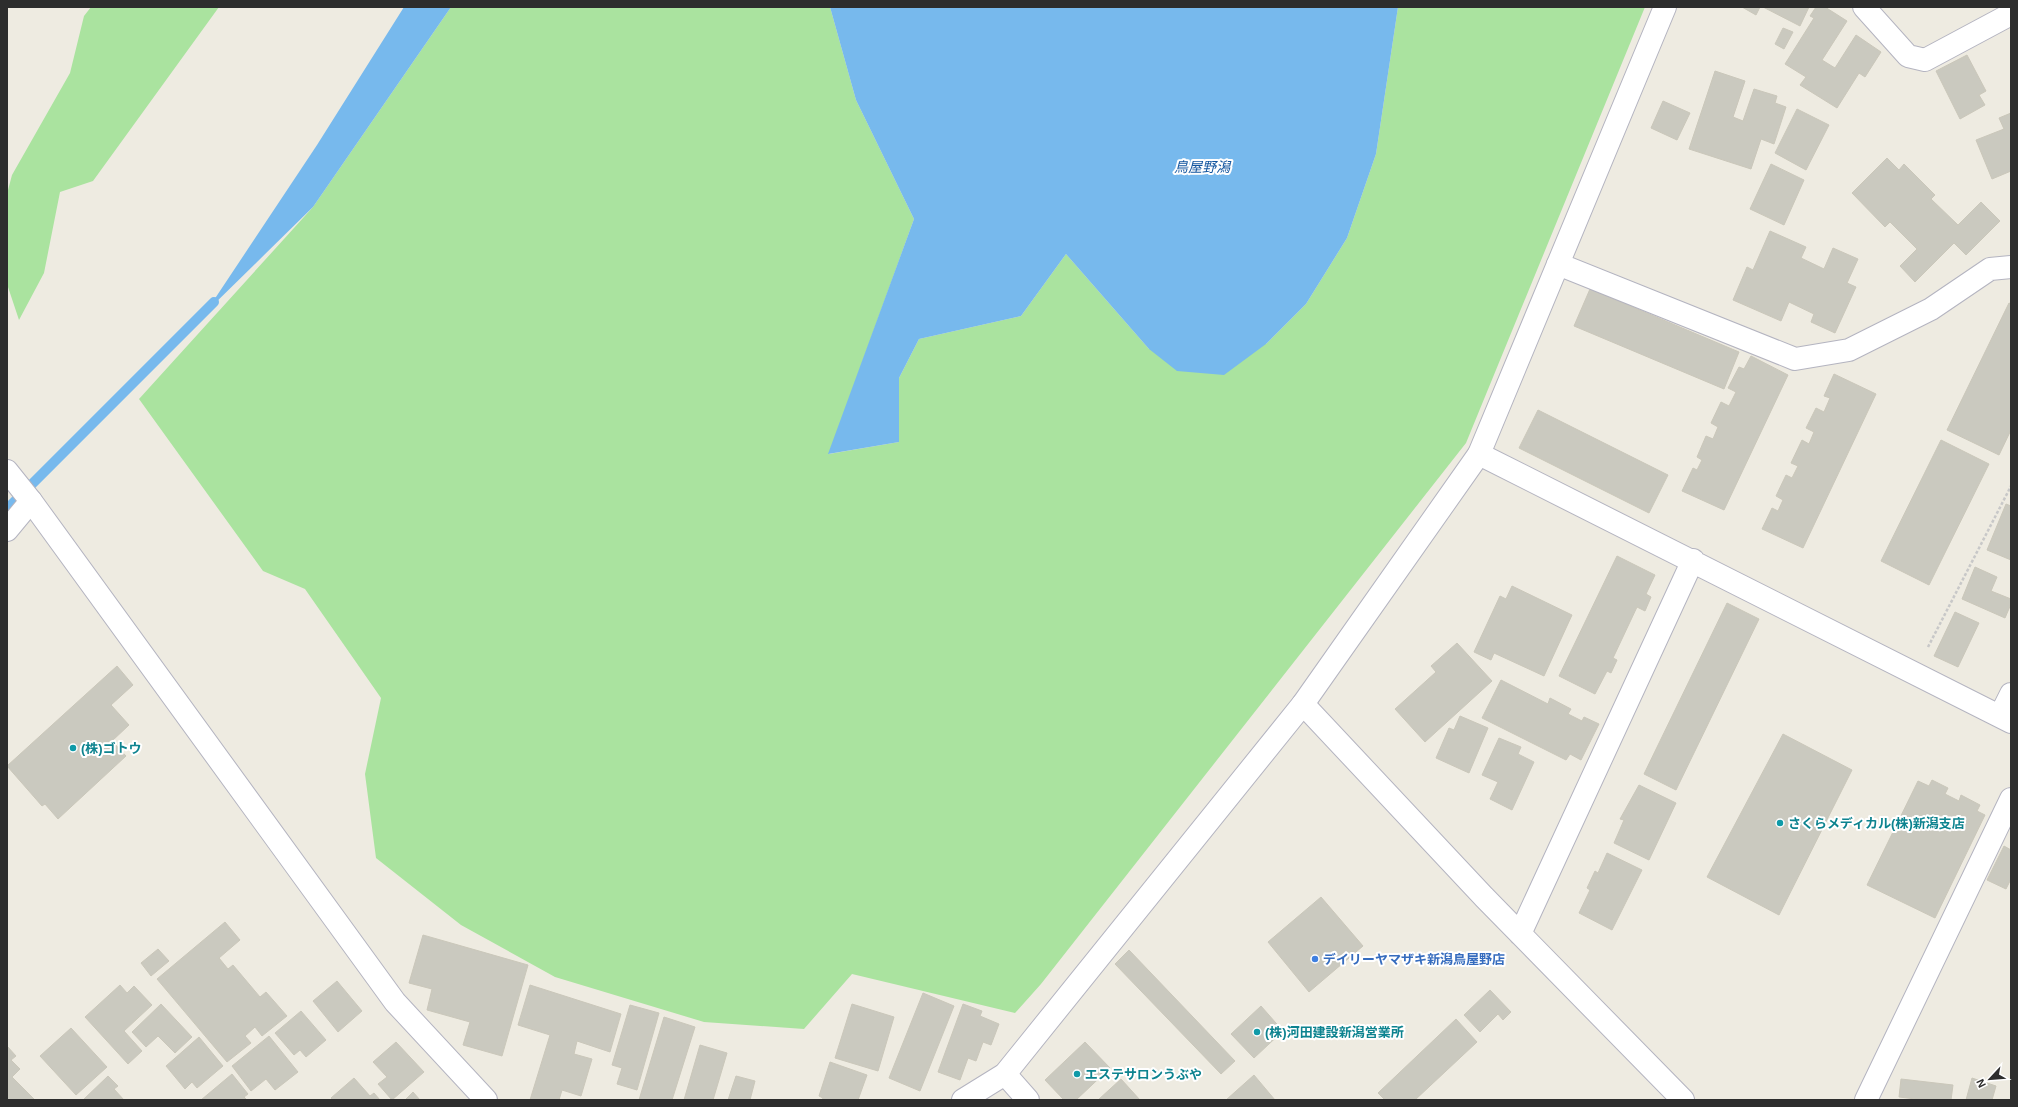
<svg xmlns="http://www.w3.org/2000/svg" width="2018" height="1107" font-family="Arial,'Noto Sans JP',sans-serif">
	<rect width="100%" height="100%" fill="#eeebe1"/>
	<path fill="#aae39f" d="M91,7H219L93,181L60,192L44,273L19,320L7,284V194L12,175L70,73L84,16Z
		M451,7H830L856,100L914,219L829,454L899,442V378L919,339L1021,316L1066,254L1149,349L1266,344L1306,304L1347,238L1376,154L1398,7H1645L1466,443L1041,984L1015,1013L852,974L804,1029L704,1022L555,977L461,925L376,858L365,774L381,698L305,589L263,571L139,399L313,207Z"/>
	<path fill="#77b9ed" d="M404,7H451L313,207L206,312L317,145Z
		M830,7H1398L1376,154L1347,238L1306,304L1266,344L1224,375L1177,371L1149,349L1066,254L1021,316L919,339L899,378V442L828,454L914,219L856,100Z"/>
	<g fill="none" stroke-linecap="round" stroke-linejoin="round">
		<path stroke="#77b9ed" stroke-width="10" d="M7,509L214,302"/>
	</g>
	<path fill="#cac9bf" stroke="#cac7ba" d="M1742,7H1760L1756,15Z
		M1763,7H1809L1800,26Z
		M1816,7H1825L1847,21L1822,60L1835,68L1856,35L1881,52L1865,77L1859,73L1837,108L1800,85L1806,77L1785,64L1814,18L1810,16Z
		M1783,28L1793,32L1784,49L1775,44Z
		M1967,55L1986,91L1979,95L1985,105L1960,119L1936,71Z
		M1715,71L1745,81L1733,117L1743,121L1754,89L1777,96L1775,103L1786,107L1774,144L1761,139L1751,169L1689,149Z
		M1663,101L1690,113L1677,140L1651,128Z
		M1797,109L1829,125L1806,170L1775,153Z
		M2011,113V171L1992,179L1976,140L2004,129L1999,118Z
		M1887,158L1899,170L1904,164L1935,195L1931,199L1958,225L1981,202L2000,221L1966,255L1954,243L1915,282L1900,266L1917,249L1890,222L1885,227L1852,193Z
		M1771,164L1804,180L1784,225L1750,209Z
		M1770,231L1806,247L1801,258L1824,269L1833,248L1858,259L1847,283L1856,287L1835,333L1811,322L1814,314L1789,302L1781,321L1733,300L1747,267L1753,270Z
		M1590,289L1739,352L1724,389L1574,326Z
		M2009,303L2011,304V430L1999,455L1947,430Z
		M1751,356L1788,375L1724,510L1682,491L1693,468L1697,470L1702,460L1697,457L1706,436L1713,439L1718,427L1711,423L1721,402L1729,406L1736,392L1728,388L1739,367L1744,369Z
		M1834,374L1876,394L1803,548L1762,529L1772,508L1778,511L1783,500L1776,496L1786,475L1792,478L1798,466L1791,463L1802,440L1809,444L1814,432L1806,428L1816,408L1824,412L1830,398L1824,396Z
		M1538,410L1668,475L1649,513L1519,448Z
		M1941,440L1989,464L1929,585L1881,561Z
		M2006,504L2011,506V560L1987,550Z
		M1617,556L1655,575L1646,594L1651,597L1645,611L1637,607L1613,658L1617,660L1611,673L1607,671L1595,694L1559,676Z
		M1975,567L1997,577L1991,591L2011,599V604L2005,618L1962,599Z
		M1512,586L1572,615L1544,676L1494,653L1491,660L1474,652L1500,596L1506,599Z
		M1727,603L1759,619L1676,790L1644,774Z
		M1955,612L1979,623L1958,667L1934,656Z
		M1457,643L1492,681L1425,742L1395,709L1436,672L1431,666Z
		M117,666L133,685L111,705L129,725L112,741L126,756L58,819L45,804L42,806L7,766Z
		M1501,680L1548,704L1550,698L1571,709L1568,714L1582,721L1584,717L1599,724L1581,760L1570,754L1566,760L1482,718Z
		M1460,716L1488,728L1469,773L1436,758L1449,728L1454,730Z
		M1783,734L1852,770L1779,915L1707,877Z
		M1499,738L1521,747L1518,754L1534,762L1512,810L1490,799L1498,782L1482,775Z
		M1932,780L1948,788L1945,794L1959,801L1961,795L1980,805L1977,811L1985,815L1935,918L1867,885L1918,781L1929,786Z
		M1639,785L1676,803L1649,860L1614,843L1624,820L1620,819Z
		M2004,846L2011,850V879L2006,889L1987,880Z
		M1607,853L1642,870L1612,930L1579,913L1590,890L1587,888L1595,871L1598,873Z
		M1321,897L1363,946L1309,992L1268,942Z
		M225,922L240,940L219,958L228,969L233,965L260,997L266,992L287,1016L262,1036L255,1027L245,1036L251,1043L227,1062L157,979Z
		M423,935L528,965L502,1056L463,1045L470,1022L427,1010L432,989L409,983Z
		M158,949L169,961L151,976L141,963Z
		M1129,950L1235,1061L1221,1074L1115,964Z
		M337,981L362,1011L338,1032L313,1001Z
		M120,985L127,993L134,986L152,1005L124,1031L142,1051L128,1064L85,1017Z
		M530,985L621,1014L610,1052L577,1041L574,1054L592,1059L581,1096L562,1090L559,1100H530L550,1035L518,1025Z
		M1490,990L1511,1012L1503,1020L1498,1014L1480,1032L1464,1015Z
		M923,993L954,1006L920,1091L889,1078Z
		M161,1004L192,1037L175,1053L158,1036L146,1047L132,1032Z
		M852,1004L894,1017L878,1071L835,1058Z
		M963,1004L982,1011L980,1016L999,1024L991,1045L983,1042L976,1061L968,1058L960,1080L938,1072Z
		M630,1005L659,1013L637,1090L617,1084L622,1068L612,1065Z
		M1261,1006L1283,1031L1254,1058L1231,1034Z
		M301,1011L326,1040L306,1057L300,1050L294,1055L275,1033Z
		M664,1017L695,1027L672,1100H639Z
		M1456,1019L1477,1042L1415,1100H1385L1378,1093Z
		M71,1028L107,1067L76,1095L40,1056Z
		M269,1036L298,1072L275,1090L266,1079L251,1091L232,1066Z
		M199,1037L223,1066L197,1088L192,1082L185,1089L166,1066Z
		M396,1042L424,1072L392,1100L378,1084L387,1077L373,1062Z
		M1085,1042L1110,1068L1076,1100H1064L1045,1080Z
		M700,1045L727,1053L713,1100H684Z
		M7,1046L16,1056L11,1060L20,1069L12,1077L35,1100H7Z
		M830,1062L867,1075L858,1100H822L823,1098L819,1096Z
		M232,1074L248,1094L244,1097L247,1100H201Z
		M1254,1075L1275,1100H1226Z
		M108,1076L118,1086L114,1089L124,1100H83Z
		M736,1076L755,1081L750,1100H728Z
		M354,1078L370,1096L374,1093L380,1100H333L331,1098Z
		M1972,1078L1996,1086L1992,1100H1966Z
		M1121,1079L1140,1100H1098Z
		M1901,1079L1953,1085L1951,1100H1924L1899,1097Z
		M413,1092L420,1100H405Z"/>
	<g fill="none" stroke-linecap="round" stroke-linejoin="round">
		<g stroke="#b4b4c0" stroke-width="24">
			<path id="street" d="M1864,7L1908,56L1925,60L2011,14
				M1558,264L1795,359L1849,350L1931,309L1990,269L2011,267
				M1479,454L2011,722
				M7,471L31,501L7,530
				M1303,704L1484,897L1683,1100
				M2000,716L2011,694
				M1520,934L1693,560
				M1005,1074L1028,1100
				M1866,1100L2011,799"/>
		</g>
		<g stroke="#b4b4c0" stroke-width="24">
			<path id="secondary" d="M31,501L395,1002L486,1100
				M963,1100L1005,1074L1303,704L1479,454L1665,7"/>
		</g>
		<path stroke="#c8c8c8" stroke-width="2.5" stroke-dasharray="3 2" stroke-linecap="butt" d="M1928,647L2011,486"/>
		<use href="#street" stroke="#fff" stroke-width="22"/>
		<use href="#secondary" stroke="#fff" stroke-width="22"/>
	</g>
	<g fill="#0f9aa8" stroke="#fff" stroke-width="1.5">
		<circle cx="73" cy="748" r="4"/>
		<circle cx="1780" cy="823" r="4"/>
		<circle cx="1257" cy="1032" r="4"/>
		<circle cx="1077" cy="1074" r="4"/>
	</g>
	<circle fill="#3f7fe0" stroke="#fff" stroke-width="1.5" cx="1315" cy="959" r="4"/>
	<g text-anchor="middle" stroke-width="4" stroke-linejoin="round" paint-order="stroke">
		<g font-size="13" font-weight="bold" fill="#0d838f" stroke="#fff" text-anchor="start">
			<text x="81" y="753">(株)ゴトウ</text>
			<text x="1788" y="828">さくらメディカル(株)新潟支店</text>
			<text x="1265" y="1037">(株)河田建設新潟営業所</text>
			<text x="1085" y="1079">エステサロンうぶや</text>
		</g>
		<g font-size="13" font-weight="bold" fill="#366cbe" stroke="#fff" text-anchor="start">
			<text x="1323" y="964">デイリーヤマザキ新潟鳥屋野店</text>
		</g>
		<g font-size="14" font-style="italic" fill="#11549e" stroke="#fff">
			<text x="1202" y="172">鳥屋野潟</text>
		</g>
	</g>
	<rect width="2018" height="1107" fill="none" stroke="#2d2d2d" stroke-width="16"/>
	<g transform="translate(1990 1079) rotate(244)" stroke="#ffffff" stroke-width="3" paint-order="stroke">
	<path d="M0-3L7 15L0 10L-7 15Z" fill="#2d2d2d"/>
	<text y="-6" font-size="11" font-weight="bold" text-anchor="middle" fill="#2d2d2d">N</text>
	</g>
</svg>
